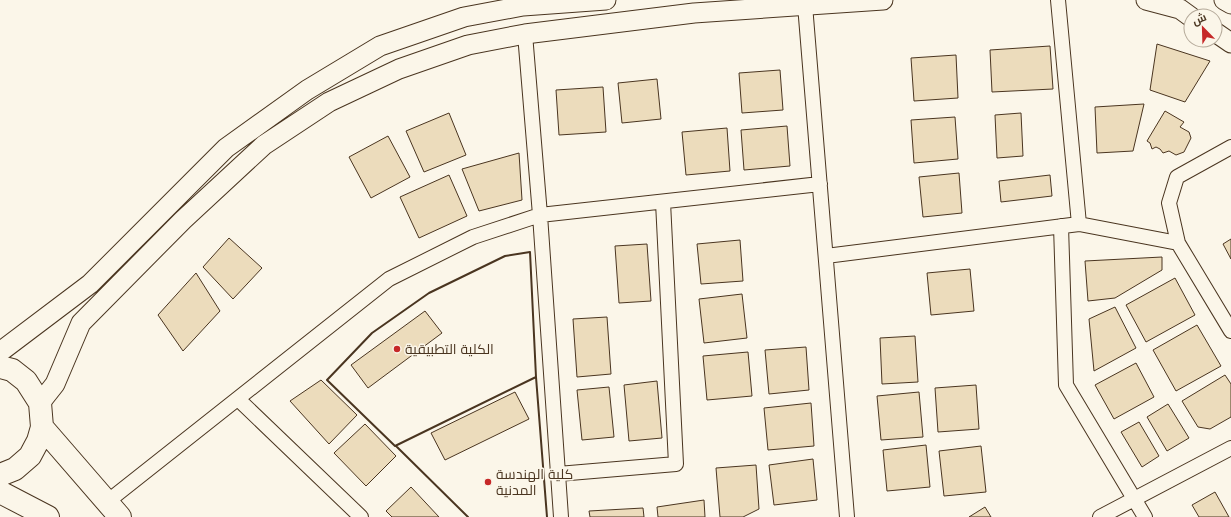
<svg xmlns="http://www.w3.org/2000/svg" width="1231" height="517" font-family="Quicksand,Cairo,sans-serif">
	<rect width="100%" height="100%" fill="#fbf6e9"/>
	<path fill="#ecdcbc" stroke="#4a3520" d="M1157,44L1210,61L1185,102L1150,90Z
		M1050,46L1053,89L992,92L990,50Z
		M956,55L958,98L914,101L911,58Z
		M780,70L783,110L742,113L739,73Z
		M657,79L661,119L622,123L618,83Z
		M603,87L606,132L559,135L556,90Z
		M1144,104L1133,151L1097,153L1095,107Z
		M1165,111L1184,122L1180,127L1189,132L1191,138L1184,152L1176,155L1169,151L1163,153L1160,149L1156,147L1152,149L1150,143L1147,141Z
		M449,113L466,155L424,172L406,131Z
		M1021,113L1023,156L997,158L995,115Z
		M955,117L958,159L914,163L911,120Z
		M787,126L790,166L744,170L741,130Z
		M727,128L730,171L686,175L682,132Z
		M388,136L410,177L371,198L349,157Z
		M519,153L522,200L479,211L462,169Z
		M959,173L962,213L923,217L919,177Z
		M449,175L467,216L419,238L400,197Z
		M1050,175L1052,196L1001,202L999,181Z
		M229,238L262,268L233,299L203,267Z
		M1231,239V259L1223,244Z
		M740,240L743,281L701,284L697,244Z
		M647,244L651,301L619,303L615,246Z
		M1162,257V270L1115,298L1088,301L1085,261Z
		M970,269L974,311L931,315L927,273Z
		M196,273L220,311L183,351L158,315Z
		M1175,278L1195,315L1146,342L1126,305Z
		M742,294L747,338L704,343L699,299Z
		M1115,307L1136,348L1094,371L1089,319Z
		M425,311L442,333L368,388L351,365Z
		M607,317L611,374L577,377L573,319Z
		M1197,325L1221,366L1176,391L1153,350Z
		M915,336L918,382L882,384L880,338Z
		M806,347L809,390L769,394L765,350Z
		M748,352L752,396L707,400L703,356Z
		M1136,363L1154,397L1114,419L1095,385Z
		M1225,375L1231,384V417L1210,429L1198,427L1182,401Z
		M321,380L357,415L329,444L290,401Z
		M657,381L662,438L629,441L624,385Z
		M976,385L979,429L938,432L935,388Z
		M609,387L614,437L582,440L577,390Z
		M515,392L529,419L445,460L431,433Z
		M919,392L923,437L881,440L877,396Z
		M811,403L814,446L768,450L764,408Z
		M1168,404L1189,438L1167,451L1147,417Z
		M1139,422L1159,456L1142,467L1121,432Z
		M365,424L396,456L366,486L334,453Z
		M926,445L930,487L887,491L883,450Z
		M981,446L986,492L944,496L939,451Z
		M813,459L817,500L774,505L769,465Z
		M756,465L759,509L743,517H720L716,468Z
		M411,487L439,517H392L386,511Z
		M1215,492L1229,517H1199L1192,505Z
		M704,500L705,517H658L657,507Z
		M985,507L991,517H969Z
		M643,508L644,517H590L589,511Z"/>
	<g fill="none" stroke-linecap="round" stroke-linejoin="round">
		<g stroke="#4a3520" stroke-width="16">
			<path id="minor" d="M1058,0L1079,224
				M805,5L847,517
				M525,34L540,215L561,517
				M1061,226L1066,385L1145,517
				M1178,243L1169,203L1177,177L1231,147
				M826,256L1079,224L1178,243L1231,331
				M238,399L361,517
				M558,474L676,464L663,202
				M107,502L389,279L473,237L540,215L820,184
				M1100,517L1231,448"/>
		</g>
		<g stroke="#4a3520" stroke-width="21">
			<path id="secondary" d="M1146,0L1180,9L1191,17
				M1224,0L1231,4
				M1215,32L1231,43
				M0,352L90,284L226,148L307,90L380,46L464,17L523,6L606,0
				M40,403L55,384L81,323L183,220L264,145L329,102L399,69L468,45L525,34L694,13L883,0"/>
		</g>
		<g stroke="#4a3520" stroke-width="24">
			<path id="primary" d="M0,367L12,370L26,381L40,403L42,427L38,441L30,456L15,469L0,475
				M42,427L120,517
				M0,492L48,517"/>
		</g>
		<use href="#minor" stroke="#fbf6e9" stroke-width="14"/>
		<use href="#secondary" stroke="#fbf6e9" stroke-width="19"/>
		<use href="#primary" stroke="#fbf6e9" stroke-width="22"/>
		<path stroke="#4a3520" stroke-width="2" d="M530,252L536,377L395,446L327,380L372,333L429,293L505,256Z
			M536,377L547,517
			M396,446L468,517"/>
	</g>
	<g fill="#c62828" stroke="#fbf6e9" stroke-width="1.5">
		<circle cx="397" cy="349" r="4"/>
		<circle cx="488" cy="482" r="4"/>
	</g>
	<g text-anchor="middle" stroke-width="3" stroke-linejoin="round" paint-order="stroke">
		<g font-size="14" fill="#4a3520" stroke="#fbf6e9" text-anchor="start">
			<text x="405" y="354">الكلية التطبيقية</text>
			<text x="496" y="479">كلية الهندسة<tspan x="496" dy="16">المدنية</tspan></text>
		</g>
	</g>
	<g transform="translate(1203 28) rotate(337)"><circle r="19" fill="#fbf6e9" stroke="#b4a999"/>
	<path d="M0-3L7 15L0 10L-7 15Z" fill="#c62828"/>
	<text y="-6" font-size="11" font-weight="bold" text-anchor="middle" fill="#4a3520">ش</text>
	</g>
</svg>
